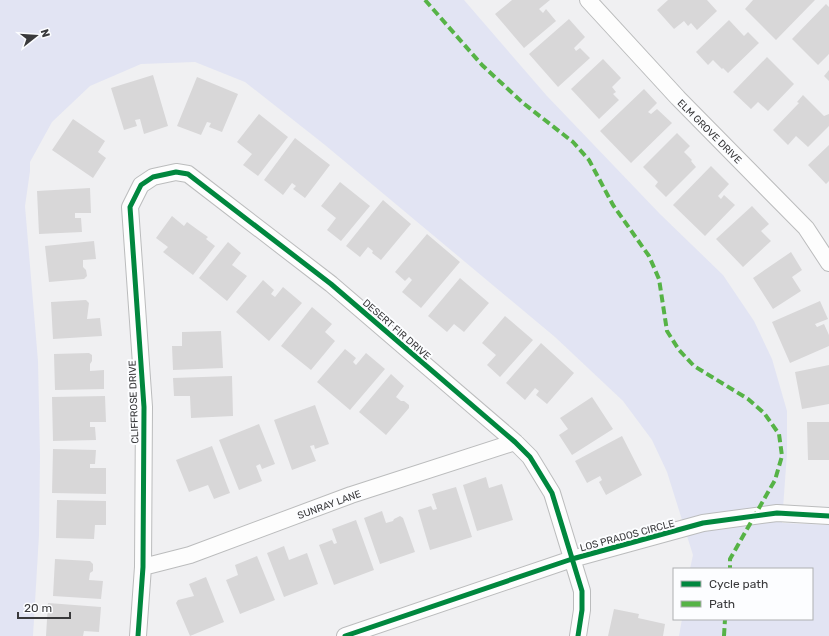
<svg xmlns="http://www.w3.org/2000/svg" width="829" height="636" font-family="Rubik,sans-serif">
	<rect width="100%" height="100%" fill="#f0f0f2"/>
	<path fill="#e2e4f3" d="M0,0H464L547,96L660,214L723,275L754,321L772,359L787,411V453L782,523L829,525V636H679L682,619H812V569H690L693,555L667,472L652,440L623,401L555,337L325,145L245,82L195,62L141,64L90,86L52,122L30,162V171L25,206L38,361L40,456L39,535L33,636H0Z"/>
	<path fill="#d8d7d8" d="M512,0H550L539,9L543,13L546,9L556,21L524,48L495,14Z
		M668,0H707L717,11L697,30L691,23L688,26L684,21L674,29L657,10Z
		M753,0H815L776,40L745,9Z
		M826,4L829,7V54L818,65L792,39Z
		M569,19L585,37L574,48L576,51L580,48L590,58L558,87L529,54Z
		M729,20L744,36L748,32L759,43L728,73L723,68L722,69L713,60L708,65L696,52Z
		M767,57L794,84L768,111L758,102L751,109L733,92Z
		M603,59L621,78L612,87L616,92L613,94L619,100L599,119L571,89Z
		M829,70V81L824,76Z
		M153,75L168,126L144,134L140,119L135,120L137,126L124,130L111,88Z
		M197,77L238,94L222,132L209,127L211,123L207,122L201,135L177,126Z
		M644,89L657,103L648,112L651,114L657,109L672,123L631,163L600,131Z
		M803,95L824,116L829,114V126L808,147L796,136L788,145L773,130L799,103L797,102Z
		M259,114L288,137L258,176L243,165L252,154L237,142Z
		M73,119L105,141L98,152L106,158L93,178L52,150Z
		M677,133L690,146L684,152L692,160L691,161L696,167L666,197L655,186L658,182L643,167Z
		M295,138L330,165L305,198L293,189L296,186L292,183L283,195L264,180Z
		M829,145V181L826,184L808,165Z
		M711,166L729,184L718,196L721,199L724,195L735,205L705,236L673,205Z
		M340,182L370,206L341,241L327,230L336,218L321,206Z
		M90,188L91,213H75V218H81L82,232L39,234L37,191Z
		M383,200L411,224L381,260L372,253L373,251L368,247L360,257L346,246Z
		M752,206L769,224L761,231L771,241L743,267L716,239Z
		M172,216L184,226L187,222L198,230L208,237L206,239L215,246L193,275L163,252L168,247L156,238Z
		M427,234L460,262L421,308L402,292L412,280L409,277L405,281L395,272Z
		M94,241L96,259L83,260V267L86,270L87,276L84,279L49,282L45,246Z
		M228,242L241,253L232,265L247,276L227,301L199,278Z
		M791,252L802,270L792,277L801,291L773,309L753,278Z
		M460,278L489,303L464,332L454,324L447,332L428,316Z
		M263,280L274,290L271,294L275,297L283,287L302,303L269,341L236,312Z
		M86,300L89,303L87,319L100,318L102,336L53,339L51,302Z
		M820,301L828,319L815,324L817,327L824,324L829,335V346L790,363L772,322Z
		M312,307L332,324L325,332L335,341L311,370L281,346Z
		M505,316L533,340L500,377L487,365L496,355L482,343Z
		M221,331L223,368L173,370L172,346H182V332Z
		M541,343L574,373L547,404L536,395L539,391L535,388L525,400L506,383Z
		M345,349L356,358L353,362L356,365L366,353L385,369L350,410L317,382Z
		M89,353L92,355V361L90,364V371L104,370V389L55,390L54,354Z
		M829,365V404L802,409L795,372Z
		M391,374L404,386L396,397L401,401H404L409,405V408L386,435L359,412Z
		M232,376L233,416L191,418L190,396H174L173,378Z
		M105,396L106,422H90V427H95L96,440L53,441L52,397Z
		M592,397L613,429L572,455L559,435L568,429L560,418Z
		M315,405L329,444L315,449L314,445L310,446L316,461L292,470L274,420Z
		M807,422H829V460H808Z
		M259,424L275,464L262,469L260,464L256,466L262,481L239,490L219,440Z
		M622,436L642,475L606,495L599,482L602,480L600,476L587,483L575,461Z
		M212,446L230,493L214,499L208,485L189,492L176,460Z
		M53,449L96,450L95,464H90V468H106V494L52,493Z
		M486,477L489,488L502,484L513,520L477,531L463,485Z
		M456,487L472,537L430,550L418,510L431,506L433,510L437,509L432,494Z
		M57,500L106,501V525H95L94,539L56,538Z
		M382,511L386,523L393,521L394,519L400,516L403,518L415,552L380,564L364,518Z
		M356,520L374,570L334,585L319,545L332,540L334,544L337,543L332,529Z
		M284,546L289,560L307,553L318,584L284,597L267,553Z
		M257,556L275,600L240,614L226,580L238,575L235,565Z
		M55,559L90,561L93,564V571L90,573L89,580L103,581L101,599L53,596Z
		M206,577L224,622L190,636L176,603L178,600L194,596L189,584Z
		M48,603L101,607L99,632L84,631L83,636H46Z
		M614,609L639,614L638,618L665,624L663,636H608Z"/>
	<g fill="none" stroke-linecap="round" stroke-linejoin="round">
		<g stroke="#bbbcbd" stroke-width="18">
			<path id="street" d="M588,0L678,98L806,228L829,263
				M143,567L190,555L351,495L515,442
				M138,636L143,567L144,407L130,207L141,185L153,177L176,172L188,174L331,284L515,442L530,457L552,493L582,591V610L578,636
				M345,636L572,559L703,523L777,513L829,516"/>
		</g>
		<use href="#street" stroke="#fdfdfd" stroke-width="16"/>
		<path stroke="#56b346" stroke-width="4" stroke-dasharray="8 4" stroke-linecap="butt" d="M425,0L482,65L523,103L573,142L589,160L613,205L649,256L659,279L667,331L679,350L694,366L748,399L764,413L779,434L782,456L775,480L730,559V569
			M724,636L725,619"/>
		<g stroke="#fcfdff" stroke-width="8">
			<path id="cycleway" d="M138,636L143,567L144,407L130,207L141,185L153,177L176,172L188,174L331,284L515,442L530,457L552,493L582,591V610L578,636
				M345,636L572,559L703,523L777,513L829,516"/>
		</g>
		<use href="#cycleway" stroke="#00873e" stroke-width="5"/>
	</g>
	<g text-anchor="middle" stroke-width="4" stroke-linejoin="round" paint-order="stroke">
		<g font-size="10" fill="#39393b" stroke="#fcfdff">
			<text transform="translate(710 131) rotate(45)" y="4">ELM GROVE DRIVE</text>
			<text transform="translate(397 329) rotate(41)" y="4">DESERT FIR DRIVE</text>
			<text transform="translate(133 402) rotate(-92)" y="4">CLIFFROSE DRIVE</text>
			<text transform="translate(329 504) rotate(-20)" y="4">SUNRAY LANE</text>
			<text transform="translate(627 535) rotate(-15)" y="4">LOS PRADOS CIRCLE</text>
		</g>
	</g>
	<rect x="673" y="568" width="140" height="52" fill="#fcfdff" stroke="#aeafb1"/>
	<rect x="681" y="581" width="20" height="6" fill="#00873e" stroke="#aeafb1"/>
	<text x="709" y="588" font-size="12" fill="#39393b">Cycle path</text>
	<rect x="681" y="601" width="20" height="6" fill="#56b346" stroke="#aeafb1"/>
	<text x="709" y="608" font-size="12" fill="#39393b">Path</text>
	<g transform="translate(36 36) rotate(73)" stroke="#fcfdff" stroke-width="3" paint-order="stroke">
	<path d="M0-3L7 15L0 10L-7 15Z" fill="#39393b"/>
	<text y="-6" font-size="11" font-weight="bold" text-anchor="middle" fill="#39393b">N</text>
	</g>
	<path d="M18 612v6h52v-6" fill="none" stroke="#39393b" stroke-width="2"/>
	<text x="24" y="612" font-size="12" fill="#39393b" stroke="#fcfdff" stroke-width="3" paint-order="stroke">20 m</text>
</svg>
